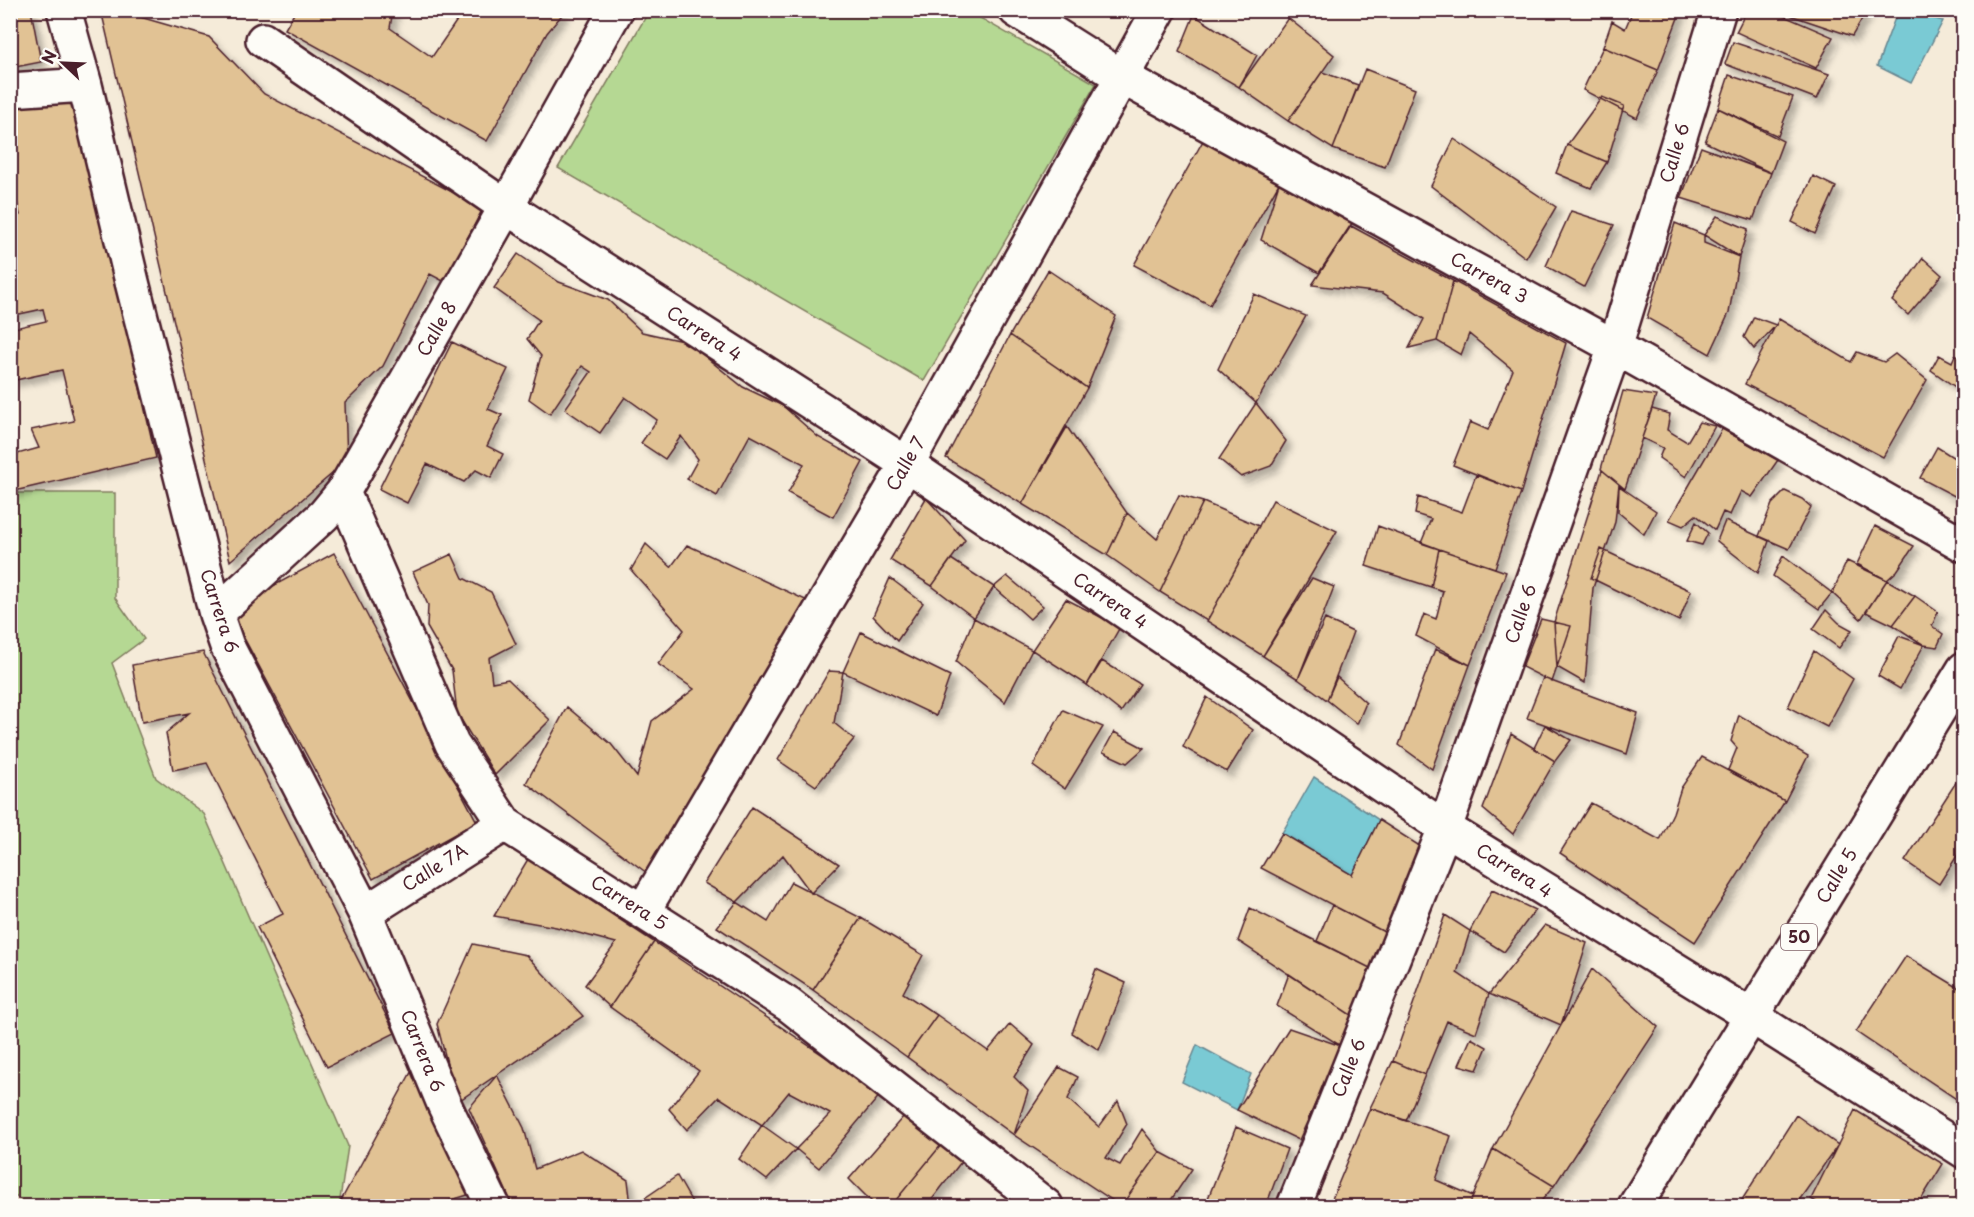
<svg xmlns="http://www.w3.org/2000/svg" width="1974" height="1217" font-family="'Playpen Sans',sans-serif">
	<defs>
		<filter id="shadow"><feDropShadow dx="5.5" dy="5.5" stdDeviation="3" flood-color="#0004"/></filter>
	</defs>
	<rect width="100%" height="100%" fill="#f5ebd9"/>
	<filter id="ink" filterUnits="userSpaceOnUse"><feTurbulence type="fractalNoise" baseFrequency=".0167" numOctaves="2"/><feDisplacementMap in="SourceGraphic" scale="12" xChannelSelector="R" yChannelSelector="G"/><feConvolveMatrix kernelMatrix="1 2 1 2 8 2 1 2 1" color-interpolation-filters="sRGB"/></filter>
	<g filter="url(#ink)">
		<path fill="#b5d893" stroke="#807c5f" stroke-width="1.5" d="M649,11H968L1096,84L924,381L558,168Z
			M11,493H115V598L144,639L112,663L156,778L204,814L348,1146L339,1206H28L11,1192Z"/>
		<path fill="#7acad4" stroke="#678690" stroke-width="1.5" d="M1898,10L1907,11L1943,21L1911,83L1877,66Z
			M1314,777L1379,820L1352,875L1282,833Z
			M1197,1045L1251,1074L1237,1110L1182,1082Z"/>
		<path fill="#e1c294" stroke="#4a1f2b" stroke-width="1.5" filter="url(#shadow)" d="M10,10H31L41,62L10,68Z
			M101,10H116L209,37L264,94L483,208L445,282L430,274L383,366L345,403L347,461L230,561Z
			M296,10H393L390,28L432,57L464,10H566L547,33L487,141L285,29Z
			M1633,10H1681L1658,70L1603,47L1612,21L1625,29Z
			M1747,10H1770L1833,37L1816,68L1736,32Z
			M1775,10H1867L1852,36Z
			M1194,15L1257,55L1239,87L1179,52Z
			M1288,18L1334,55L1288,121L1239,87Z
			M1733,42L1829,74L1817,99L1725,64Z
			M1603,47L1658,70L1637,118L1583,90Z
			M1365,69L1415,89L1385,167L1333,149Z
			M1322,72L1358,85L1333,149L1288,121Z
			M1729,75L1793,97L1778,136L1718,108Z
			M72,92L156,458L10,492V456L39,448L31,430L74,421L62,370L11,381L10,329L46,321L43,309L10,316V217L20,215L10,170V101Z
			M1602,97L1624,106L1607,162L1567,145Z
			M1718,108L1783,141L1771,173L1705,142Z
			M1204,139L1279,183L1210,305L1134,265Z
			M1454,139L1556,207L1526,258L1431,186Z
			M1567,145L1607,162L1591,188L1556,173Z
			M1701,147L1771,173L1753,220L1681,198Z
			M1813,176L1836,187L1815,234L1792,222Z
			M1279,183L1358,214L1319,273L1261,240Z
			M1571,211L1614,225L1584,287L1546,266Z
			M1717,216L1748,229L1739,257L1704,235Z
			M1675,223L1704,235V243L1739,257L1729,313L1710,354L1647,318Z
			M1351,226L1453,281L1437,341L1409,348L1424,319L1383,293L1312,285Z
			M518,254L559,282L608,300L642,332L687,342L743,387L783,406L818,437L863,462L833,517L788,493L804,464L750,435L717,496L687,479L698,459L681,436L665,459L641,443L657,420L625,397L600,433L565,409L591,372L582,366L550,414L529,399L541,356L527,339L539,320L494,288Z
			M1923,258L1942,275L1908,315L1892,301Z
			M1048,270L1116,316L1087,388L1010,335Z
			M1453,281L1566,343L1521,492L1453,465L1470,422L1488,430L1513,370L1469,334L1461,355L1437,341Z
			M1254,294L1306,316L1256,403L1218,369Z
			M1754,317L1776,325L1754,349L1744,337Z
			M1779,319L1851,362L1857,352L1884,362L1895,354L1927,380L1883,457L1745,384Z
			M1010,335L1087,388L1022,504L946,458Z
			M452,342L508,369L488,409L502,415L487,446L503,454L491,478L476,470L464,482L427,464L407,503L379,489Z
			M1939,355L1952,362L1955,355L1964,360V393L1931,370Z
			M1623,391L1656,396L1625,489L1601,469Z
			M1256,403L1286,441L1271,466L1241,477L1219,459Z
			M1652,409L1670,414L1667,430L1687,442L1699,422L1715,426L1686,477L1659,458L1663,448L1642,438Z
			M1067,427L1127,513L1107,555L1022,504Z
			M1722,429L1778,460L1752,497L1741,491L1730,515L1723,512L1715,530L1696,515L1683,526L1669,520Z
			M1937,447L1962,463L1964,462V501L1920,478Z
			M1602,470L1619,484L1615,522L1593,588L1585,683L1557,667L1554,622Z
			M1476,475L1521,492L1495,568L1421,543L1431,519L1415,514L1418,497L1462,512Z
			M1619,486L1656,511L1644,534L1618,512Z
			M1785,491L1802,499L1811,507L1789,549L1759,536L1772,504Z
			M1179,495L1203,502L1160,592L1107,555L1127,513L1157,539Z
			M926,498L965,540L932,586L890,560Z
			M1273,500L1337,531L1263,656L1207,621Z
			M1203,502L1259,526L1207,621L1160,592Z
			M1725,521L1769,541L1758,573L1717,541Z
			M1696,522L1708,533L1702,545L1687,541Z
			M1378,526L1439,549L1431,587L1366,566Z
			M1875,526L1914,546L1897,571L1887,580L1857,564Z
			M646,544L671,567L687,545L810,602L647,873L526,783L567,707L611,744L637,777L652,721L694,689L658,664L684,630L631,570Z
			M1439,549L1506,572L1470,665L1416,636L1424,614L1436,619L1443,591L1431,587Z
			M1601,549L1691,591L1679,621L1591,578Z
			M334,553L477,822L373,879L229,610Z
			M452,554L463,578L491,592L516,644L489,658L492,682L508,679L550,720L495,775L457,713L452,670L427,627L428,605L413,572Z
			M1783,556L1832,593L1819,609L1773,576Z
			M951,559L994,587L974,618L932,586Z
			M1847,561L1887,580L1861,619L1832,593Z
			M1007,576L1043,606L1030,619L994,587Z
			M890,578L923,603L897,641L873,616Z
			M1312,578L1334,587L1298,679L1263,656Z
			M1887,580L1915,596L1893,625L1866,612Z
			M1915,596L1938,612L1932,626L1943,634L1937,647L1924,645L1893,625Z
			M1066,599L1120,627L1087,685L1032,650Z
			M1826,610L1839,623L1852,630L1839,648L1813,629Z
			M974,618L1032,650L1005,702L956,662Z
			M1325,619L1353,632L1327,700L1298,679Z
			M1541,619L1571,626L1552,682L1522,667Z
			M861,632L950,676L936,716L843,672Z
			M1899,636L1924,645L1900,689L1878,676Z
			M1435,649L1470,665L1432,769L1399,745Z
			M1814,651L1853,679L1827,727L1788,707Z
			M203,652L395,1033L327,1067L257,927L283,914L207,763L173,770L166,733L189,713L142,722L132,665Z
			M1102,661L1140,684L1121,712L1087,685Z
			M829,671L843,672L834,723L854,739L816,786L778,760Z
			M1337,677L1366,703L1357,724L1327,700Z
			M1543,678L1638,713L1627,754L1527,718Z
			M1207,697L1253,730L1227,772L1183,747Z
			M1063,710L1103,727L1065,789L1033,766Z
			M1739,715L1808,756L1785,801L1728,770L1737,748L1731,741Z
			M1545,725L1571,740L1555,761L1534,748Z
			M1114,732L1144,748L1127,763L1103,752Z
			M1511,734L1555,761L1513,834L1483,809Z
			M1702,757L1785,801L1695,942L1560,853L1591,803L1660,840L1673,813L1681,788Z
			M1964,770V845L1939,884L1905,861Z
			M752,807L839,864L811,893L783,855L737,902L704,883Z
			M1379,820L1426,850L1390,935L1261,868L1282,833L1352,875Z
			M528,859L654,942L610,1007L585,985L616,943L556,927L494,916Z
			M791,882L861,918L813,990L717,927L737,902L768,922Z
			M1492,890L1535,910L1504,952L1470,931Z
			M1332,905L1390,935L1372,969L1317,941Z
			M1250,908L1372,969L1354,1017L1238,941Z
			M1445,915L1470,931L1457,973L1489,994L1476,1033L1447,1021L1425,1075L1393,1061Z
			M861,918L923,955L903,993L937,1015L907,1057L813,990Z
			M1545,925L1587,943L1561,1025L1489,994Z
			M654,942L881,1094L819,1168L796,1149L830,1114L789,1092L762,1125L719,1097L687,1130L669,1109L699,1071L610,1007Z
			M473,944L526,955L583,1016L457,1102L437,1024Z
			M1906,956L1964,991V1104L1856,1032Z
			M1096,969L1126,983L1099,1050L1072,1033Z
			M1592,969L1658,1027L1554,1186L1493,1149Z
			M1289,974L1354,1017L1341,1046L1277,1006Z
			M937,1015L988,1051L1010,1024L1034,1045L1014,1077L1028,1091L1014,1135L907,1057Z
			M1289,1028L1341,1046L1299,1140L1237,1110Z
			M1471,1038L1487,1047L1477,1070L1459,1065Z
			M1393,1061L1425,1075L1406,1121L1370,1108Z
			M415,1065L471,1194L432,1206H338Z
			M1059,1067L1078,1077L1068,1099L1099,1127L1118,1101L1127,1124L1106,1158L1120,1165L1142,1129L1160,1152L1121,1206L1014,1135Z
			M497,1075L524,1128L535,1169L581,1150L628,1180L631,1206H513L469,1108Z
			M1370,1108L1451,1136L1436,1180L1473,1196L1469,1206H1329Z
			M1855,1110L1943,1164L1917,1206H1823L1811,1199Z
			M1796,1115L1838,1145L1795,1206H1738Z
			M903,1117L942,1144L891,1206H876L849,1179Z
			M762,1125L796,1149L767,1180L739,1159Z
			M1236,1127L1287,1149L1266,1206H1205Z
			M942,1144L961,1162L927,1206H891Z
			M1493,1149L1554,1186L1537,1206H1469Z
			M1160,1152L1192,1169L1167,1206H1121Z
			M677,1176L694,1206H633Z"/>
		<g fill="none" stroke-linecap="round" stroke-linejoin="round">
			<g stroke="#4a1f2b" stroke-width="38">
				<path id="minor" d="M64,10L85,85L132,282L216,614L227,646L365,913L444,1104L493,1206
					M1016,10L1122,77L1615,347L1964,545
					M263,40L506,207L907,464L1445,828L1751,1016L1964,1151
					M10,90L85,85
					M343,492L452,744L505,824L789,1005L1046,1206
					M216,614L324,515L343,492L506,207L616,10
					M643,911L907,464L1159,10
					M365,913L505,824
					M1294,1206L1445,828L1615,347L1719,10"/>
			</g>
			<g stroke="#4a1f2b" stroke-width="38">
				<path id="highway" d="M1635,1206L1964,669"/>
			</g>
			<use href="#minor" stroke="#fdfcf7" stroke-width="33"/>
			<use href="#highway" stroke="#fdfcf7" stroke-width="33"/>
		</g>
	</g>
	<g text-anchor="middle" stroke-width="4.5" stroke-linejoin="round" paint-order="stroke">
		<rect fill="#fdfcf7" stroke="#806168" stroke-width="1.5" x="1781" y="924" width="36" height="26" rx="4.5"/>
		<g font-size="16" font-weight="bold" fill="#4a1f2b">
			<text x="1799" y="943">50</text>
		</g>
		<g font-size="18" fill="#4a1f2b" stroke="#fdfcf7">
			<text transform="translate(1675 153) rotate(-73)" y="6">Calle 6</text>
			<text transform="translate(1489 278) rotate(29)" y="6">Carrera 3</text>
			<text transform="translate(437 329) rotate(-60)" y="6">Calle 8</text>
			<text transform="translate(704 334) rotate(33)" y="6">Carrera 4</text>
			<text transform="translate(906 464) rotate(-60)" y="6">Calle 7</text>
			<text transform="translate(1110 601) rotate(34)" y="6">Carrera 4</text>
			<text transform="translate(219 611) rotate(72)" y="6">Carrera 6</text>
			<text transform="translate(1521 614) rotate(-71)" y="6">Calle 6</text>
			<text transform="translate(435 868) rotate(-32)" y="6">Calle 7A</text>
			<text transform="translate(1514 871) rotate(32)" y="6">Carrera 4</text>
			<text transform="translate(1837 876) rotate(-59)" y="6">Calle 5</text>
			<text transform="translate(629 903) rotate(32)" y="6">Carrera 5</text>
			<text transform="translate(422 1051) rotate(68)" y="6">Carrera 6</text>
			<text transform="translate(1349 1068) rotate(-68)" y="6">Calle 6</text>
		</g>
	</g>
	<rect width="1974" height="1217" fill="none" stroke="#fdfcf7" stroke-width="36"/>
	<rect x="18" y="18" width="1938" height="1181" fill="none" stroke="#4a1f2b" stroke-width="2" filter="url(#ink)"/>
	<g transform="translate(63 63) rotate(293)" stroke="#fdfcf7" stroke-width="4.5" paint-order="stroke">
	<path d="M0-4.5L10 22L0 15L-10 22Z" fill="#4a1f2b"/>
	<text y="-9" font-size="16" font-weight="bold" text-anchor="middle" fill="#4a1f2b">N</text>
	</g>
</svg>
